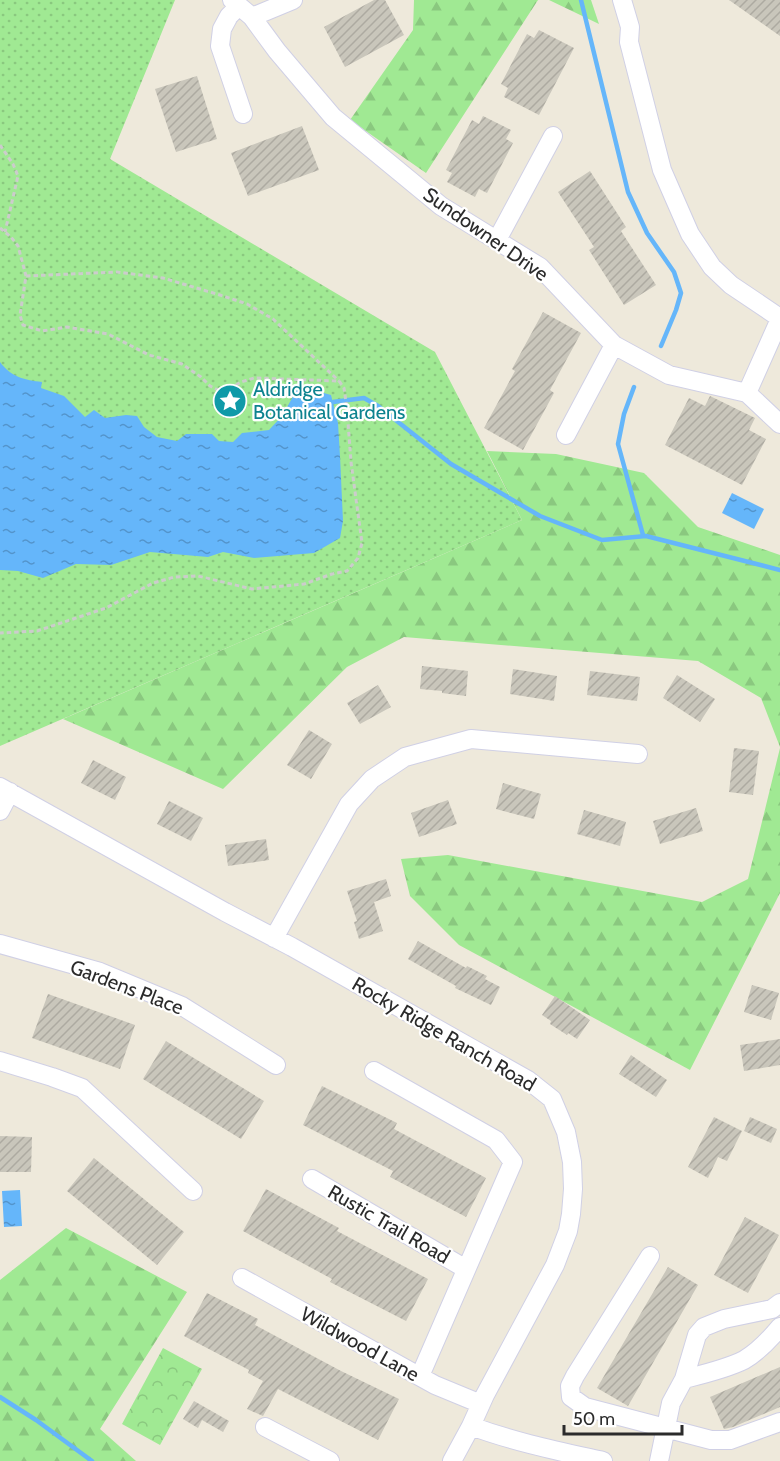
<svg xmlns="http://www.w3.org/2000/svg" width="780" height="1461" font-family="Cabin,sans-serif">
	<defs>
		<pattern id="forest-firs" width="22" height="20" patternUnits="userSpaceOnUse" patternTransform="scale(1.5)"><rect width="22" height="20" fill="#a0e993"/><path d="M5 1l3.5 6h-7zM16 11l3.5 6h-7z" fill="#8ac87f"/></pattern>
		<pattern id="park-crowns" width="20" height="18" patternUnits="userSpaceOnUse" patternTransform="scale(1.5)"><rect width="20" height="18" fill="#a0e993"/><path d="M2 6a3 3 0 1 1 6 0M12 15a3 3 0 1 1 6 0" fill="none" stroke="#8ac87f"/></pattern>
		<pattern id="garden-dots" width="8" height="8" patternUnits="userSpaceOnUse" patternTransform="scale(1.5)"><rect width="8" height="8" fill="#a0e993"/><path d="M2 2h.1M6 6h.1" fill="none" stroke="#8ac87f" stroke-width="1.8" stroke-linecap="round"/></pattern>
		<pattern id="water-ripples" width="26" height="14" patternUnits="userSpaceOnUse" patternTransform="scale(1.5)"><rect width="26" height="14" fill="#65b6fa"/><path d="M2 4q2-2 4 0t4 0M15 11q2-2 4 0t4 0" fill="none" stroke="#5394cb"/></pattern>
		<pattern id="building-hatch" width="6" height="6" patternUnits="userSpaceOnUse" patternTransform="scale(1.5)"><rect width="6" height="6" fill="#c9c6bb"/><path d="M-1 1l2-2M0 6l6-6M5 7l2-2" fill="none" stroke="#adaaa1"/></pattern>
	</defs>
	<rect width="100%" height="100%" fill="#eee9db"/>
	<path fill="url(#forest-firs)" d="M414,0H538L426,173L350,120L413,30Z
		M549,0H591L599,24Z
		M487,451L556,454L644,473L698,527L780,555V747L761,698L698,661L404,637L347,667L223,789L63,719L522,520Z
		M780,748V893L690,1070L459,945L410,896L401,859L448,855L702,902L748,879Z
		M66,1228L187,1292L100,1429L136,1461H0V1280Z"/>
	<path fill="url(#park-crowns)" d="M163,1348L202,1369L160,1445L122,1424Z"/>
	<path fill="url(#garden-dots)" d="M0,0H175L110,159L435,352L522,520L0,746Z"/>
	<path fill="url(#water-ripples)" d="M0,362C11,377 25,380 42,382L41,388L64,396L85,417L94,410L105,418L126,415L137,416L144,427L157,437L177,441L186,434H212L219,441L233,442L242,433L269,430L282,416L299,386L331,395L338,423L340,456L343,521L340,538L314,553L254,558L223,552L208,557L150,552L111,565L76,564L43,578L18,571L0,570Z
		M732,493L764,509L754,529L722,513Z
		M20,1190L22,1226L4,1227L2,1191Z"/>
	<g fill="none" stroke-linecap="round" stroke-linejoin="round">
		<path stroke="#65b6fa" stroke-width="4.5" d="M581,0L628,192L647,233L674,272L681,293L676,310L661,346
			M634,387L624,414L618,444L643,535
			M333,402L364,398L378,406L451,464L540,516L602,540L646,536L780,570
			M0,1397L36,1420L92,1461"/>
	</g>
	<path fill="url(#building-hatch)" d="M374,0H385L404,35L345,67L324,27Z
		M729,0H780V36Z
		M539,30L574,48L539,115L504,97L508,88L501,84L527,34L534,38Z
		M197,76L217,139L176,152L155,89Z
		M483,116L511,130L506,139L513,143L487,193L479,189L475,197L447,182L452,173L446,170L472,120L479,124Z
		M302,126L319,170L248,196L231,153Z
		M590,171L626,227L621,231L656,285L624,305L589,250L594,247L558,192Z
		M543,312L581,333L550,390L554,393L523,450L484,428L515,371L512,369Z
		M710,396L755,418L749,430L766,439L742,485L665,445L689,398L705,406Z
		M422,666L468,671L466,696L442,693V691L420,689Z
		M513,669L557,676L554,701L510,694Z
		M590,671L640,677L637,701L587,695Z
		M677,675L715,699L700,722L663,698Z
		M378,685L391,707L360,724L347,703Z
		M309,730L332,744L311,779L287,765Z
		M734,748L759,751L753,795L729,792Z
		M93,760L126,777L115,800L81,783Z
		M503,783L541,794L534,819L496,809Z
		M448,800L457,824L419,837L411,813Z
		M169,801L203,818L191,841L157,824Z
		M696,808L703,831L660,844L653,821Z
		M584,810L626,822L620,846L577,834Z
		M266,839L269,860L228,866L225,845Z
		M386,879L391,896L374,902L383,931L359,939L354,922L357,921L347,891Z
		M418,941L466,968L467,966L487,976L485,979L500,987L491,1005L455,988L456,986L408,959Z
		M752,985L779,993L771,1020L744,1012Z
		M48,994L135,1025L120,1069L32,1038Z
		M555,996L590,1020L577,1039L568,1033L567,1035L550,1024L551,1021L542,1015Z
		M780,1039V1065L744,1071L740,1045Z
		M166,1041L264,1101L241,1139L143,1079Z
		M631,1055L667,1080L656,1097L619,1074Z
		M322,1086L397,1123L394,1129L486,1178L466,1217L390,1177L393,1171L303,1125Z
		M714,1117L742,1131L727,1161L718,1157L708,1178L688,1167Z
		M750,1117L777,1129L771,1143L744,1131Z
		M0,1136L32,1137L31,1172H0Z
		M94,1158L184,1232L157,1265L67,1191Z
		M266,1189L339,1228L337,1231L428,1279L406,1321L330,1282L332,1279L243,1231Z
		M745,1217L779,1235L748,1293L714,1275Z
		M668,1267L698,1285L628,1406L597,1388Z
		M207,1293L258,1319L255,1325L341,1371L399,1399L378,1440L278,1389L263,1416L247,1409L263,1381L248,1373L249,1370L184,1336Z
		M780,1367V1407L733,1427L724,1429L710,1397Z
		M194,1401L229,1421L223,1432L202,1420L198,1428L183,1419Z"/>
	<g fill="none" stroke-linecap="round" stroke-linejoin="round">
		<g stroke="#d0d0e5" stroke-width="20">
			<path id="minor" d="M232,0L252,17L277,51L333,117L441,206L540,267L614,345L669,375L747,393L780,424
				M622,0L630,27L629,42L662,170L690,234L712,267L731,285L780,318
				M239,6L229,16L222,29L220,46L243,114
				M252,17L293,0
				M497,240L553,136
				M747,393L780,319
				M566,435L614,345
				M0,787L225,912L292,947L528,1080L552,1099L566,1132L572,1162L573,1189L571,1214L568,1231L555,1265L485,1395L471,1426C514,1442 558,1451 603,1461
				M0,811L10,792
				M274,938L349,804L372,779L405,757L471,739L638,754
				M0,944L100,972L182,1006L276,1065
				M0,1061L52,1077L82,1088L193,1191
				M374,1071L496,1140L513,1162L420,1376
				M312,1179L466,1269
				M650,1256L575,1376L570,1386L571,1397L585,1407L711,1440H730L780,1422
				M242,1278L435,1385L481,1404
				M684,1379C704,1374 726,1369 744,1360C758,1352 770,1339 780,1327
				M265,1427L330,1461
				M452,1461L471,1426
				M659,1461L671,1403L684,1379L697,1335L704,1327L724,1319L772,1309L780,1303"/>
		</g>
		<path stroke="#ccc" stroke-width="3" stroke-dasharray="4.5 3" stroke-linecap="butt" d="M0,145L13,164L18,176L5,232
			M0,228L11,237L18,246L26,276L20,315L23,325L42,331L67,327L108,334L149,355L182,364L201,377L210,386L218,390H228L241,382L254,378L339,381L344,388L347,409L351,462L362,543L358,558L347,571L332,574L304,584L252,589L198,576L175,577L153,583L106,608L37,631L0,633
			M26,276L117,272L163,278L220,295L247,304L273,319L339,381"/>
		<use href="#minor" stroke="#fff" stroke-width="18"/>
	</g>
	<defs>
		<g id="sight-disc" transform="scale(1.725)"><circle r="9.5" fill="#0f9aa8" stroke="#fff"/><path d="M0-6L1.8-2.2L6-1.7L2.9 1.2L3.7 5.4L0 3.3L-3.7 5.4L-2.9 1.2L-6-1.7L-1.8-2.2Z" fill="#fff"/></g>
	</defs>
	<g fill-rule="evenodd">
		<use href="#sight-disc" x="230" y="401"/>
	</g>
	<g text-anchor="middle" stroke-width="4.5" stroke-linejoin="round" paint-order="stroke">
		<g font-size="20" fill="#2b2b2b" stroke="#fff">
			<text transform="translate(486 234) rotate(35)" y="7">Sundowner Drive</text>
			<text transform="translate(127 987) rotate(21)" y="7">Gardens Place</text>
			<text transform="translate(444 1034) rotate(30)" y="7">Rocky Ridge Ranch Road</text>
			<text transform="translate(389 1224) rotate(30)" y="7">Rustic Trail Road</text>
			<text transform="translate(360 1344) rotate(29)" y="7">Wildwood Lane</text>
		</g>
		<g font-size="20" fill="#0d838f" stroke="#fff" text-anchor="start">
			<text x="253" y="396">Aldridge<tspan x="253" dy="23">Botanical Gardens</tspan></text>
		</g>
	</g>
	<path d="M564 1425v9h118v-9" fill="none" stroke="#2b2b2b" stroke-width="3"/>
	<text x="573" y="1425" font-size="18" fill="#2b2b2b" stroke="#ffffff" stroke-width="4.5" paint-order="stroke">50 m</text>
</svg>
